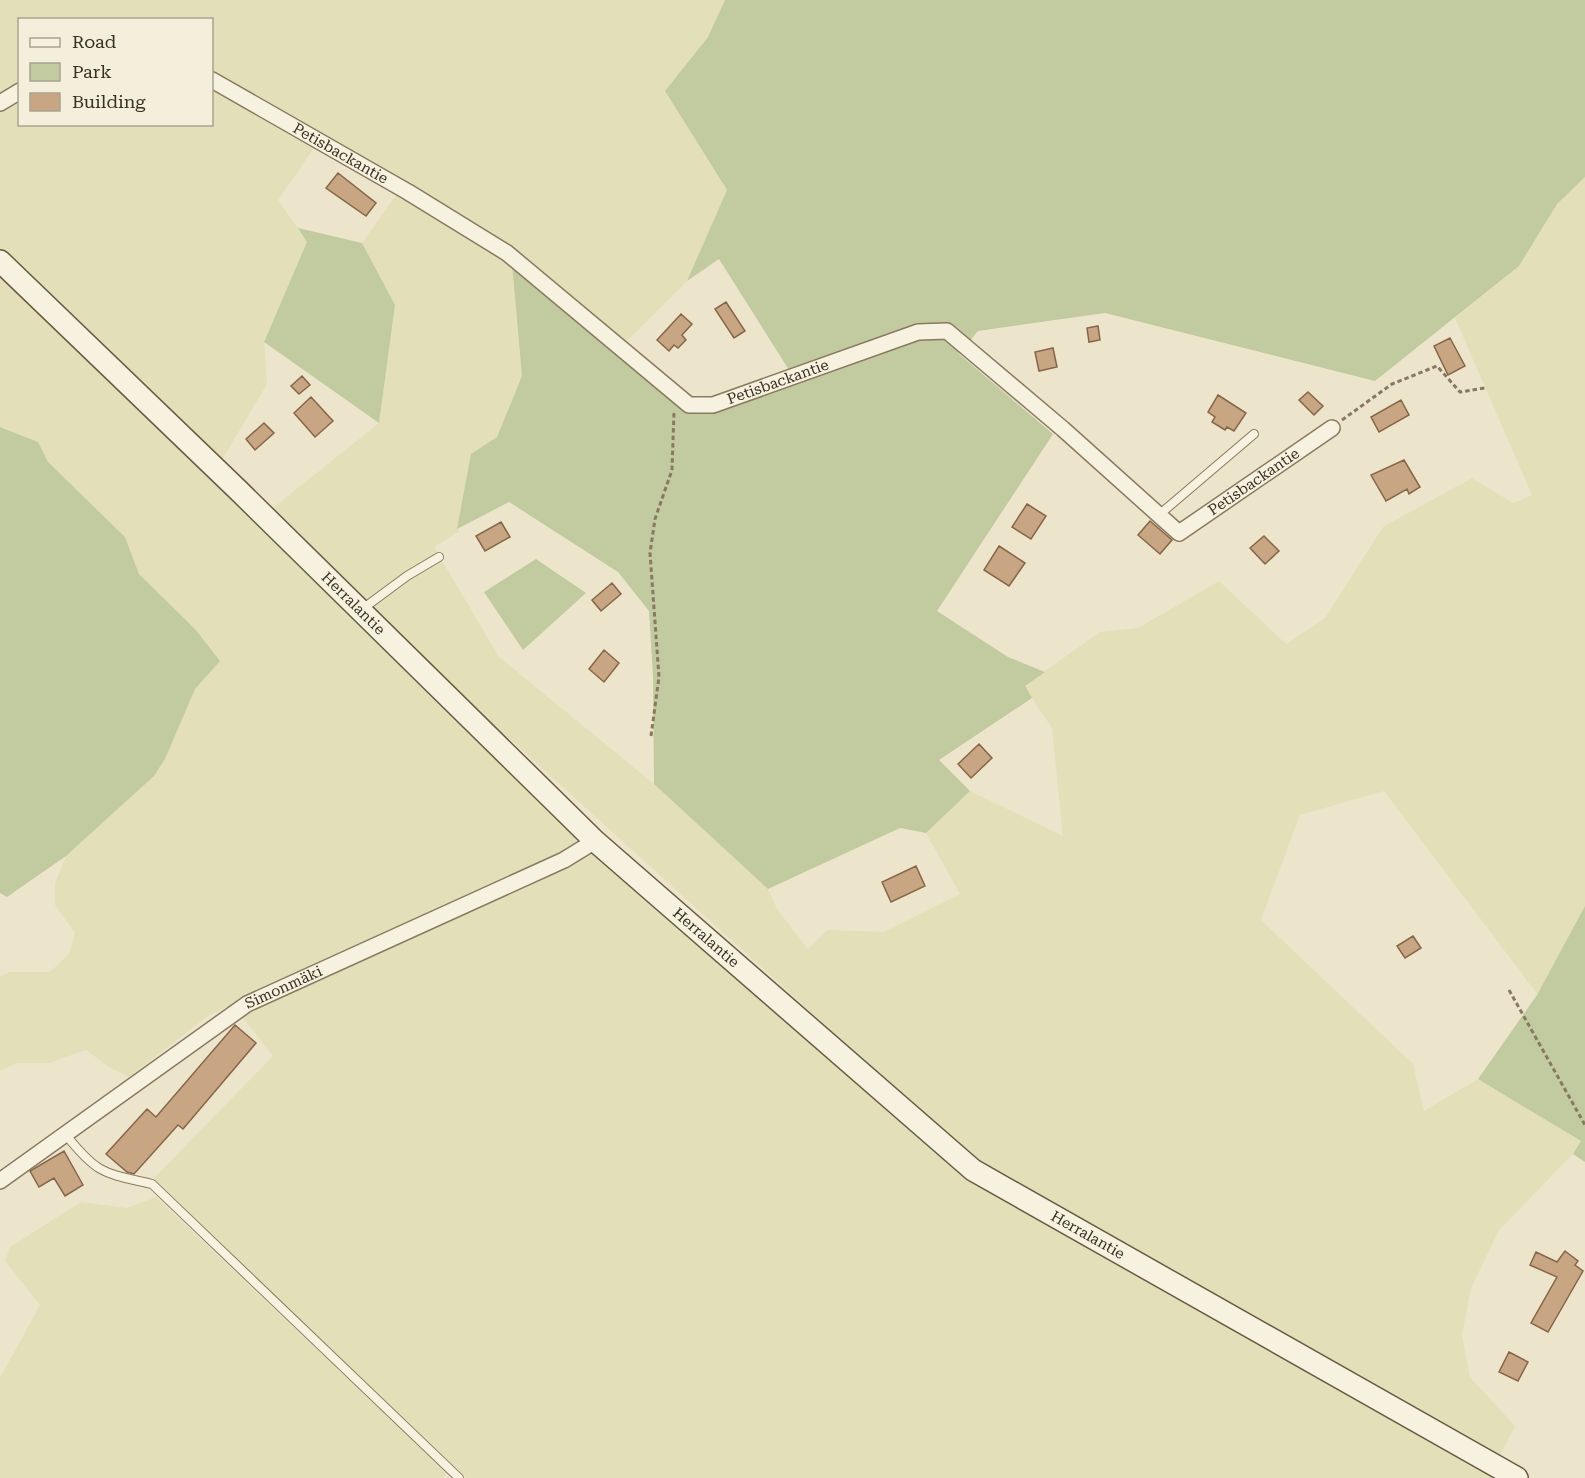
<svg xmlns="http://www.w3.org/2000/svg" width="1585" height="1478" font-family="'Roboto Serif',serif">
	<rect width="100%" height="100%" fill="#ede5cb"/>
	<path fill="#e2dfb9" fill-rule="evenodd" d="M0,0H725L708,37L665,91L727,190L687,281L624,344L512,264L522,376L497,437L471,454L458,532L434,547L499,657L654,784L768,889L777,909L808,949L827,930L884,932L960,894L926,833L970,791L1063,836L1052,728L1024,686L1100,632L1138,628L1219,581L1286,644L1325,618L1383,527L1472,478L1513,503L1532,495L1455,318L1519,266L1557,204L1585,177V906L1538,995L1384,791L1300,815L1261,920L1413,1064L1424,1111L1478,1079L1582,1142L1573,1154L1499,1230L1471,1288L1462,1335L1470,1377L1515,1426L1499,1457L976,1162L361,604L268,512L379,423L395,305L362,243L401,188L319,141L278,200L308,242L264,341L267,384L219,465L0,251ZM20,20H212V124H20Z
		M0,275L354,618L969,1177L1501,1478H466L153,1179L273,1056L232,1004L208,1016L129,1077L109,1067L86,1050L49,1063H17L0,1071V976L10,972H50L69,954L75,933L55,905V883L66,856L154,776L165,759L195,689L220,661L195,629L139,574L125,537L48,462L38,442L0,427Z
		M156,1197L447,1473L443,1478H0V1378L40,1305L5,1261L10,1247L81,1202L127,1208Z"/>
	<path fill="#c2ca9f" d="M725,0H1585V177L1557,204L1519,266L1375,381L1105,313L978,331L959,354L1053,434L937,611L1008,657L1045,672L1025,686L1032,698L939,760L970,791L926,833L900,828L768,889L654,784L653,676L649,611L618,572L509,502L457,529L471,454L497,437L522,376L512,264L688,409L796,381L719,259L687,281L727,190L665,91L708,37Z
		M298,228L362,243L395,305L379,423L264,342L307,242Z
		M0,427L38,442L48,462L125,537L139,574L195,629L220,661L195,689L165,759L154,776L66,856L7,897L0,893Z
		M536,559L586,593L523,650L484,592Z
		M1585,906V1162L1573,1154L1581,1141L1478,1079L1537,995Z"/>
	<path fill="#c8a684" stroke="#866648" stroke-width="1.5" d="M338,173L376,203L366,216L326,188Z
		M726,302L745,331L734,338L715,309Z
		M681,314L692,324L682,335L686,340L678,348L674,345L669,351L657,340Z
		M1098,326L1100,340L1089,342L1087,328Z
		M1450,338L1465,366L1448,375L1434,346Z
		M1053,348L1057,367L1039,371L1035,352Z
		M302,376L310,385L299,394L291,386Z
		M1308,392L1323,406L1314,415L1299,400Z
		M1218,395L1246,413L1234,431L1227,427L1225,430L1212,422L1215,417L1208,412Z
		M311,397L333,421L315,437L294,413Z
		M1401,400L1409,415L1379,432L1371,417Z
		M264,423L274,433L255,450L246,439Z
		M1404,460L1420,487L1409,494L1407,489L1386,501L1371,475Z
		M1027,504L1046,516L1031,539L1012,527Z
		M1150,521L1172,540L1160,554L1138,535Z
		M501,522L510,537L485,551L476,536Z
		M1264,536L1279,551L1265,564L1250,548Z
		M999,546L1025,563L1009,586L984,570Z
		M612,583L621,594L601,611L592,600Z
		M604,650L619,663L604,682L589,669Z
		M979,744L992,758L971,778L958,764Z
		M916,866L925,886L891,902L882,882Z
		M1413,936L1421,948L1405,958L1397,946Z
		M235,1025L256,1043L183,1129L178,1125L134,1174L127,1172L106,1154L147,1109L156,1117Z
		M64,1151L83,1185L65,1196L54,1178L39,1187L30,1171Z
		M1565,1251L1578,1261L1575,1265L1583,1271L1548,1332L1531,1323L1557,1277L1530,1265L1536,1252L1557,1262Z
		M1509,1352L1528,1362L1518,1381L1499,1372Z"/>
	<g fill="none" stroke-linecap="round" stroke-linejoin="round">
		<g stroke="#897960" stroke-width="10">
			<path id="lane" d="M1160,514L1254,434
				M361,610L407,576L439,557
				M66,1135C98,1175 104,1173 152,1184L459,1478"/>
		</g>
		<g stroke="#897960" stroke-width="18">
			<g id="street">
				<path id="s1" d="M212,80L408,192L507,253L689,405H713L918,332L947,331L1063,429L1179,533L1332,428"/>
				<path d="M0,103L20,91"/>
				<path id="s2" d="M0,1181L247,1004L564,860L595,841"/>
			</g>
		</g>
		<g stroke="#6b5a43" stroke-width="24">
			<g id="secondary">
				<path id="s3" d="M0,261L237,489L595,841L973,1170L1517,1478"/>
			</g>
		</g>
		<path stroke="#897960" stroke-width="3" stroke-dasharray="4.5 3" stroke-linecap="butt" d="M1342,420L1392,384L1437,366L1460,392L1485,388
			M651,736L659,677L650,553L655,519L672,470L674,412
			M1509,990L1585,1125"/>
		<use href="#lane" stroke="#f7f2df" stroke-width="8"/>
		<use href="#street" stroke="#f7f2df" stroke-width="15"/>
		<use href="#secondary" stroke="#f7f2df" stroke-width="21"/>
	</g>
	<g text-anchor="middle" stroke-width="4.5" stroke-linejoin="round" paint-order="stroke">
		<g font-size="15" fill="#3a3023" stroke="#f4efdb">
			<text dy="5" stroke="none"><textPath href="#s1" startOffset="148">Petisbackantie</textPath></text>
			<text dy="5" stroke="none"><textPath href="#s1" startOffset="672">Petisbackantie</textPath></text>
			<text dy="5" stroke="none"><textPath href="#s1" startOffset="1248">Petisbackantie</textPath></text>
			<text dy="5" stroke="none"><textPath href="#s3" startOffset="492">Herralantie</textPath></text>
			<text dy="5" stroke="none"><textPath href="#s3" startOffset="978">Herralantie</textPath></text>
			<text dy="5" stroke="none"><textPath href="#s2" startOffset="344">Simonmäki</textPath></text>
			<text dy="5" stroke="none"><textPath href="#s3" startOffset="1464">Herralantie</textPath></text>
		</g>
	</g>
	<rect x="18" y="18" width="195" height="108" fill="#f4efdb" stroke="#aaa391" stroke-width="1.5"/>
	<rect x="30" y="38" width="30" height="9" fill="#f7f2df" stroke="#aaa391" stroke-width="1.5"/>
	<text x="72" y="48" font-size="18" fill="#3a3023">Road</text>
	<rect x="30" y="63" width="30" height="18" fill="#c2ca9f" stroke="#aaa391" stroke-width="1.5"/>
	<text x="72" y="78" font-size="18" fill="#3a3023">Park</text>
	<rect x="30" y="93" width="30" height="18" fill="#c8a684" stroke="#aaa391" stroke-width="1.5"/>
	<text x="72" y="108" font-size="18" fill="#3a3023">Building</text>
</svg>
